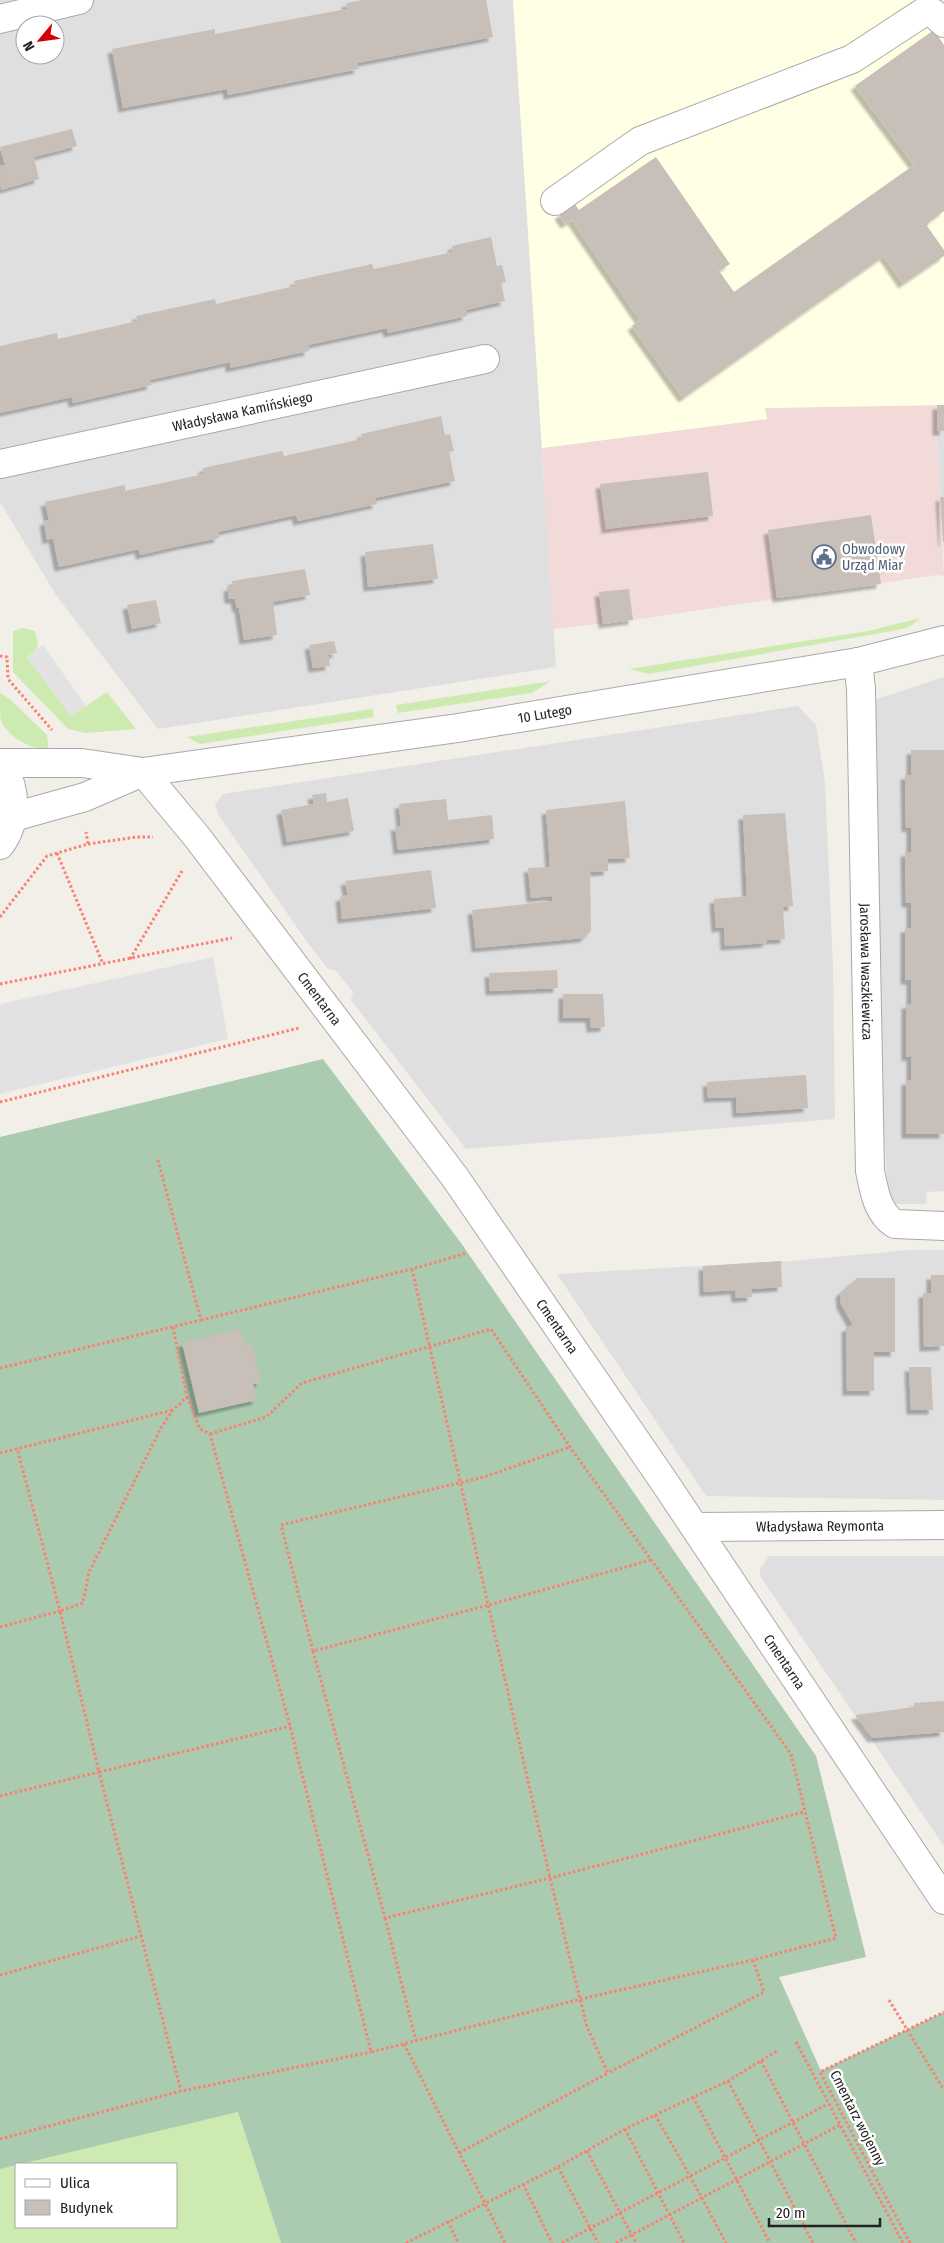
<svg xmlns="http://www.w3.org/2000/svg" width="944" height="2243" font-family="'Fira Sans Condensed',sans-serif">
	<defs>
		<filter id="shadow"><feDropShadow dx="-4.5" dy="4.5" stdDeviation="1" flood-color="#0004"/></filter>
	</defs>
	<rect width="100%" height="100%" fill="#f2efe9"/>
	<path fill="#e0dfdf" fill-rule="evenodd" d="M0,0H513L556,667L158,729L56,595L0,502ZM25,25H55V55H25Z
		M937,405H944V556L938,466Z
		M944,677V1191L927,1192L926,1204H893L888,1192L882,1107L875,713L877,699Z
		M798,706L816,725L825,782L833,967L835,1119L466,1149L351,1000L353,992L335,970L328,969L308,943L219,816L215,804L223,794Z
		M910,1250H944V1500L706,1496L557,1274L790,1261Z
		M769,1556H944V1846L760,1576V1569Z"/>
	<path fill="#f2dad9" d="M937,405L938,466L944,576L937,575L633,620L553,629L542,448L766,419L765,408Z"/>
	<path fill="#ffffe5" d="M513,0H944V405L765,408L767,419L542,448Z"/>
	<path fill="#cdebb0" d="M920,618L911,626L903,629L649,674L629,669L868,631Z
		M23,628L35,631L38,644L36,650L27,657L71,716L107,692L136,729L85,733L68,729L13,672V631Z
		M551,681L532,693L398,713L396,705Z
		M0,693L10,699L47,735L49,752C31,747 8,739 1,720C0,713 0,701 0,693Z
		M373,709L374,717L200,744L187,737Z
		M238,2112L281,2243H0V2169L16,2165V2227H176V2164H19Z"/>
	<path fill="#aacbaf" d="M323,1059L461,1243L816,1756L866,1957L779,1977L821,2071L944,2012V2243H281L238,2112L0,2169V1137Z"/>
	<path fill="#e2e2e2" d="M43,645L86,706L71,716L27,657Z
		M213,957L228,1039L0,1094V1004Z"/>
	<path fill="#c7bfb8" filter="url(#shadow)" d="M362,0H486L493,37L357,63L359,69L228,95L227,89L123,108L112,49L215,29V34L314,15L347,9L346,3Z
		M934,30L944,45V211L929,222L927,226L944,250V256L903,284L884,256L683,398L632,326L640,320L572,220L565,224L559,215L574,203L579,210L656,157L730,264L719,271L734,292L914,165L855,86Z
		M72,129L77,146L34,157L39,179L1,190L0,166L5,165L0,147Z
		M491,237L497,266L502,265L506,282L501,283L505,301L466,310L467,316L388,333L387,328L308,345L309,351L230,368V362L150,380L152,385L112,394L73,403L72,397L0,413V346L57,333L58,339L138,321L136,316L215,299L216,304L295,286L294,281L372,264L374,269L453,252L452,246Z
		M937,405H944V431H937Z
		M441,416L445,435L450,434L454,451L449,452L455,481L375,498L377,504L298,521L296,515L218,532L219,538L179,546L140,555L139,549L59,567L53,538L47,540L44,521L49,520L45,502L125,485V491L204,474L203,468L282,451L284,456L362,439L361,434Z
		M708,472L713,516L606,529L600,484Z
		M940,497H944V542H943Z
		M871,515L881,584L777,598L768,530Z
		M433,544L438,579L368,587L365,552Z
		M305,569L310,595L273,602L277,635L244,640L239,608H237L235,599H229L228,587L233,586L232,581Z
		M629,589L633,620L603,624L599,592Z
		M156,600L161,623L132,629L127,605Z
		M334,641L337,653L328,655L330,666L313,668L309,645Z
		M911,750H944V1134H906V1080L911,1081V1056L906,1057V1004H911V980H905V928H911V903H906L905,852H911V827L906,828L905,775H911Z
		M326,793L327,802L348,798L354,831L287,842L281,810L314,804L312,795Z
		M446,799L448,820L492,815L494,839L398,850L395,826H401L399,804Z
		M625,801L630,858L608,859V871L590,872L591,931L584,938L476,948L472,910L552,901V896L531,898L528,868L550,867L546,810Z
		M785,813L793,906L783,907L785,939L767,940V943L725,946L724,927L716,928L714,899L747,896L743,815Z
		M431,870L436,908L342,919L340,897L348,895L345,881Z
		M557,970L558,988L490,991L489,973Z
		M563,994H603L605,1027L591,1028L590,1018H563Z
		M806,1075L808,1108L737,1113L736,1097L708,1098L707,1082Z
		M781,1261L782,1287L751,1289L752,1297L736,1298L735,1290L704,1292L703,1266Z
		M931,1275H944V1346L924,1347L923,1293H931Z
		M857,1278H895V1352H874V1391H847L846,1328L853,1325L841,1304L840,1293Z
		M240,1329L245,1346L252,1344L261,1382L253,1384L257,1400L199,1413L182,1343Z
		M909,1367H931L933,1410H911Z
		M944,1701V1732L872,1738L855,1715L914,1707V1703Z"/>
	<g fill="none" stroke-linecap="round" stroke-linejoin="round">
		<g stroke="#a9a9a9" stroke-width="30">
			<g id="minor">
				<path d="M0,19L79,0"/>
				<path d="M555,201L640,141L852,59L924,12L933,13L944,23"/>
				<path id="s1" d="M0,464L485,359"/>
				<path id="s2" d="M858,662L861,689L870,1171C874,1190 877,1213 895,1224L944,1226"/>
				<path d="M0,763C17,787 18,821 0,845"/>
				<path id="s3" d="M1,763H82L143,772L197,837L454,1176L663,1480L944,1900"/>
				<path id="s4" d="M13,817L85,797L143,772L458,728L858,662L944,640"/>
				<path id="s5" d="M695,1527L944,1525"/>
			</g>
		</g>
		<path stroke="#fa8072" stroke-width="3" stroke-dasharray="2.5 2.5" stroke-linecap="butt" d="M0,656L7,657L8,679L52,730
			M88,844L137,837H153
			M57,853L103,964
			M0,917L47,856L88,844L86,832
			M130,959L182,871
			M0,984L232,938
			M0,1102L299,1028
			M412,1269L550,1878L587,2027L608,2073L459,2153
			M201,1320L412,1269L467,1253
			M173,1327L187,1397L173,1410L162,1426L89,1572L83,1603L60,1611L99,1772L290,1726
			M0,1368L201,1320L157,1157
			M187,1397L200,1429L210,1434L290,1726L371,2052L581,1999L753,1960
			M210,1434L266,1417L302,1383L491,1329L570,1447L791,1754L836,1938L753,1960L764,1992L608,2073
			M0,1453L173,1410
			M651,1560L489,1605L313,1651L385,1918L550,1878L804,1812
			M0,1627L60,1611L17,1448
			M313,1651L281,1525L484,1477L570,1447
			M0,1796L99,1772L181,2091
			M385,1918L416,2041
			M0,1975L141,1936
			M889,2000L944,2090
			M796,2042L903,2243
			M404,2044L505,2243
			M761,2061L856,2243
			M728,2081L813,2243
			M693,2097L770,2243
			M655,2115L690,2176L726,2243
			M625,2129L684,2243
			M0,2139L181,2091L371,2052
			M587,2151L636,2243
			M558,2167L598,2243
			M523,2184L552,2243
			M448,2221L458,2243
			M406,2243L558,2167L625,2129L728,2081L777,2051
			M562,2243L828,2104
			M616,2243L840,2125
			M910,2243L820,2072L944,2012"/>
		<use href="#minor" stroke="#fff" stroke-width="28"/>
	</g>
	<defs>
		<g id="civic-ring" transform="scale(1.25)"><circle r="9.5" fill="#fff" stroke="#5c6f8a" stroke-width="1.5"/><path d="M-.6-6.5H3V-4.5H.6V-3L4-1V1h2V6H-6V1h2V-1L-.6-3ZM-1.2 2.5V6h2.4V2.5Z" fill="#5c6f8a"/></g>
	</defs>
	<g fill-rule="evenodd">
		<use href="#civic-ring" x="824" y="557"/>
	</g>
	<g text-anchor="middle" stroke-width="5" stroke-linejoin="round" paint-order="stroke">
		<g font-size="14" fill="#222" stroke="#fff">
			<text dy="5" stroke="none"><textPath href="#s1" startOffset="248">Władysława Kamińskiego</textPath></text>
			<text dy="5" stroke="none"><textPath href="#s4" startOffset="544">10 Lutego</textPath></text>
			<text dy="5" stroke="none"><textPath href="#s2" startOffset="310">Jarosława Iwaszkiewicza</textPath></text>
			<text dy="5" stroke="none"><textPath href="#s3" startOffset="430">Cmentarna</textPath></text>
			<text dy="5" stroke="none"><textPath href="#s3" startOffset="835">Cmentarna</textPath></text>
			<text dy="5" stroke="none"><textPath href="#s5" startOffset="125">Władysława Reymonta</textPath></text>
			<text dy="5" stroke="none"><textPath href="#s3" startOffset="1240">Cmentarna</textPath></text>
			<text transform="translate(858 2118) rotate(63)" y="5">Cmentarz wojenny</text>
		</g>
		<g font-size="14" fill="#4e5e75" stroke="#fff" text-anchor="start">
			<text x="842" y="554">Obwodowy<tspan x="842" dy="16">Urząd Miar</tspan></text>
		</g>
	</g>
	<rect x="15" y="2163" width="162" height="65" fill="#ffffff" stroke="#a7a7a7"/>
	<rect x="25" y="2179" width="25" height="8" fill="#ffffff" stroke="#a7a7a7"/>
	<text x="60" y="2188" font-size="15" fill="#222222">Ulica</text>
	<rect x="25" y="2200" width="25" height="15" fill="#c7bfb8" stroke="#a7a7a7"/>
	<text x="60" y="2213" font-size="15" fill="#222222">Budynek</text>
	<g transform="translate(40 40) rotate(241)"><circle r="24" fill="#ffffff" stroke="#a7a7a7"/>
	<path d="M0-4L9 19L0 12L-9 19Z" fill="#d40000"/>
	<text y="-8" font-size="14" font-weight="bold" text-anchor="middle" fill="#222222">N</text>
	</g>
	<path d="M769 2218v8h111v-8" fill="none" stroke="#222222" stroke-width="2.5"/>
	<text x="776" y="2218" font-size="15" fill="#222222" stroke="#ffffff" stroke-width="4" paint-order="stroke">20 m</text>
</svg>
